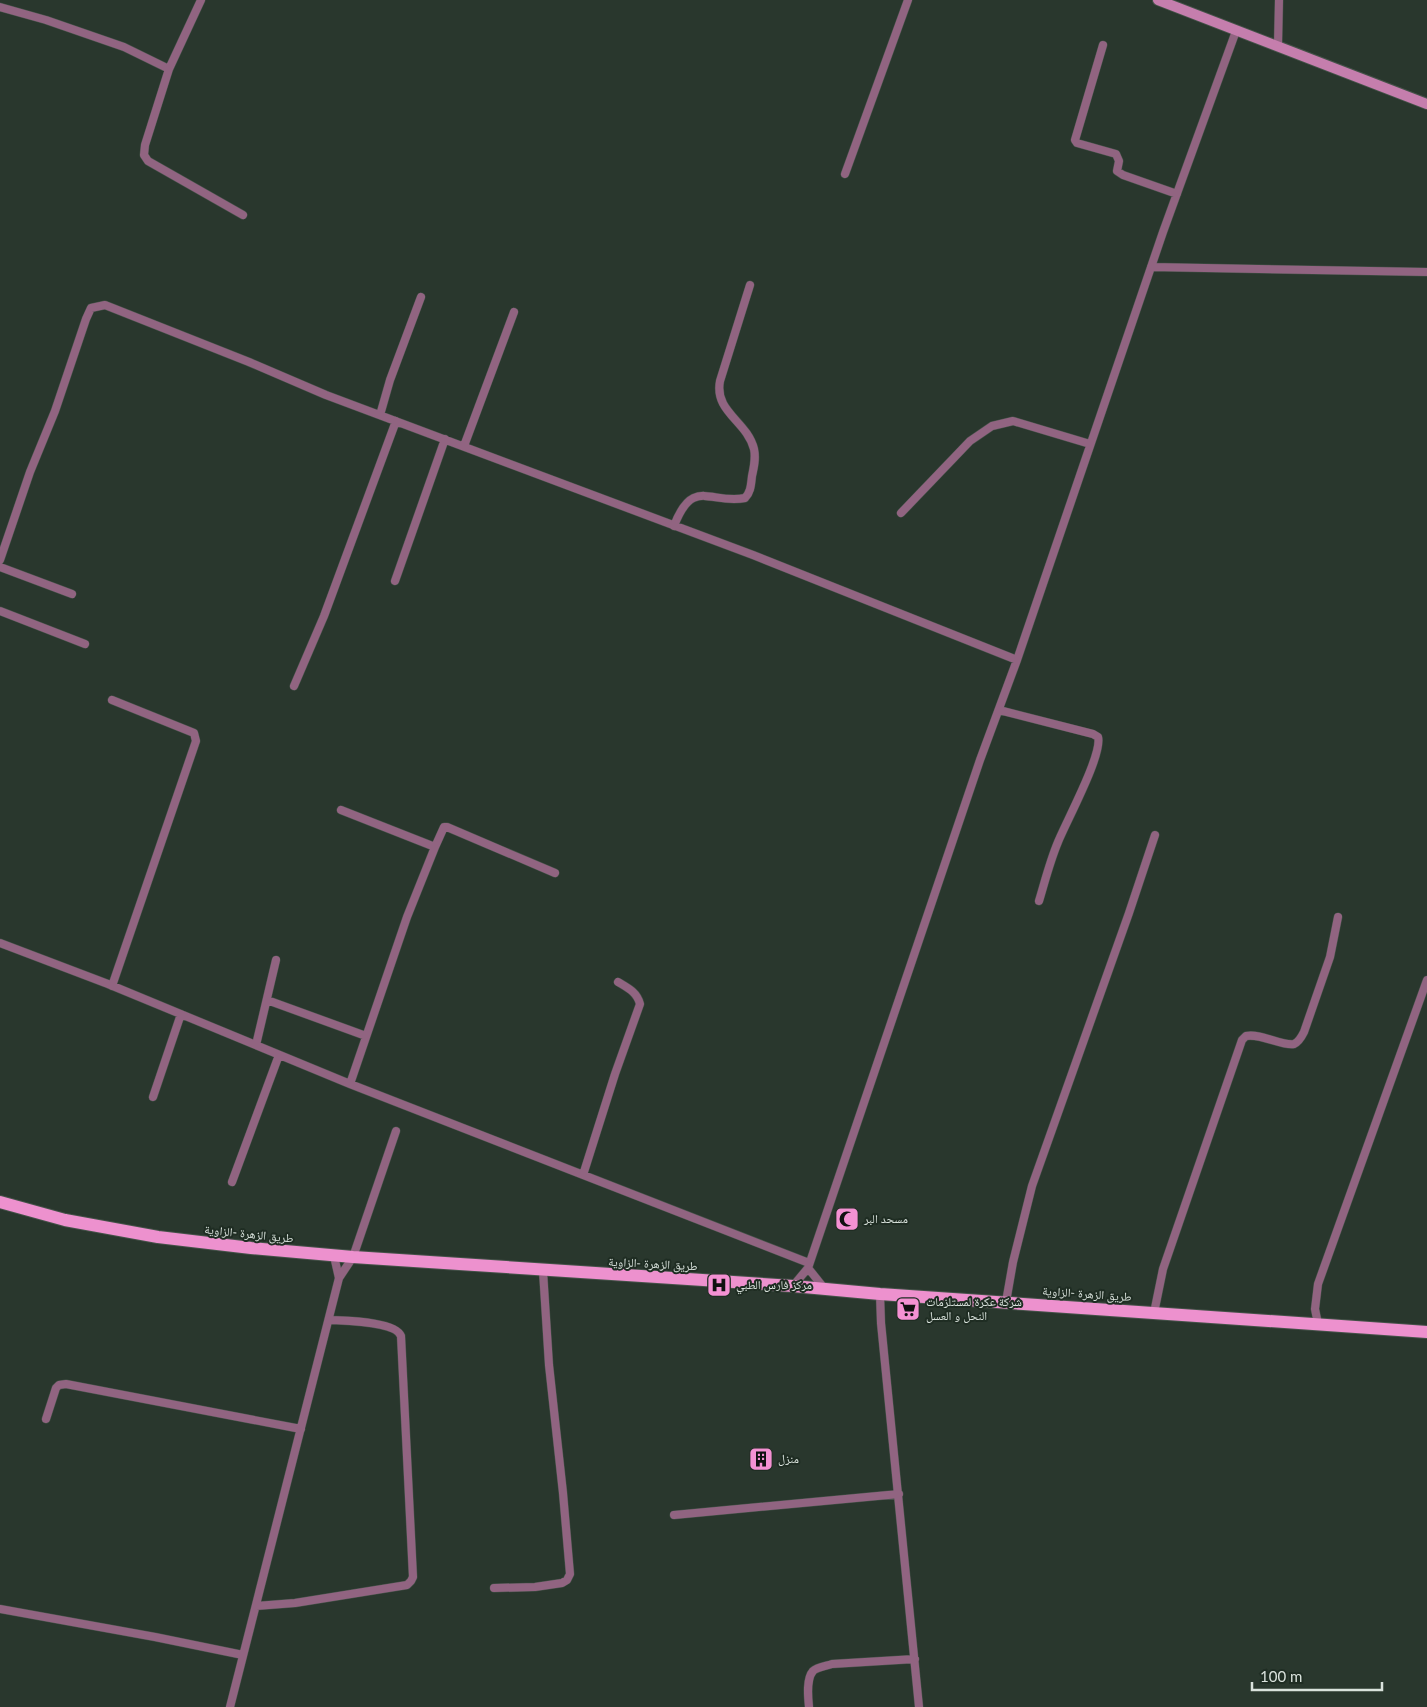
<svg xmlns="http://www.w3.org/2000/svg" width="1427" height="1707" font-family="Lato,'Noto Naskh Arabic',sans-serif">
	<rect width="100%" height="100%" fill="#29372d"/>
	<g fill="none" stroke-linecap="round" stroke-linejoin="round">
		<g stroke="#455249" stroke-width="9">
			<path id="street" d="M201,0L169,69L145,145L144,155L148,161L243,215
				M0,7L46,20L124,47L169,69
				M1103,45L1075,140L1077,143L1116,154L1119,161L1117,171L1123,175L1177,194
				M1278,45L1279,0
				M845,174L908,0
				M1151,267L1427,272
				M380,415L390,380L421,297
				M464,446L514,312
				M901,513L970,441L992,426L1013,421L1090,444
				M674,526C693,476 711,505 745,498C751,492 751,484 752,476C754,467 756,458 754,449C747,421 714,412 720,381L750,285
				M0,560L30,472L55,411L86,319L91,308L105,305L249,362L326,395L753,555L1017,660
				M0,567L72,594
				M395,581L445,439
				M0,611L85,644
				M294,686L324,616L396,421
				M112,700L194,733L196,741L112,986
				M999,710L1093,734L1098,737C1103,754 1066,822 1058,842C1050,861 1045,881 1039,901
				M341,810L435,847L407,917L350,1084
				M435,847L444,827H447L555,873
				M0,943L108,984L350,1084L809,1263
				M267,1000L366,1036
				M256,1045L276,960
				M153,1097L181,1014
				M583,1175L615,1074L640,1004C637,992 628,988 618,982
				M232,1182L279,1055
				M334,1256L339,1278
				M808,1268L824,1288
				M793,1286L808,1268L980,760L1017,660L1163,232L1236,31
				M880,1294L881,1323L919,1707
				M1006,1302L1013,1262L1032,1186L1129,913L1155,835
				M1154,1313L1163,1269L1242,1040L1246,1036C1261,1033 1281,1046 1294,1044C1299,1042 1302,1036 1304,1032L1330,957L1338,917
				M1318,1324L1315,1309L1318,1284L1427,980
				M46,1419L56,1388L59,1385L66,1384L301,1429
				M674,1515L899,1494
				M494,1588L535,1587L562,1583L567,1580L570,1574L563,1493L549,1365L543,1271
				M256,1606L295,1603L407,1585L411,1581L413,1577L401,1336C395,1321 345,1321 329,1320
				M0,1609L155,1637L243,1655
				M230,1707L339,1278L353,1257L396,1131
				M809,1707C808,1697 806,1679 813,1671C817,1667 826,1666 832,1664L915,1659"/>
		</g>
		<g stroke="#455249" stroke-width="12">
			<path id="secondary" d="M1158,0L1427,104"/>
		</g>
		<g stroke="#455249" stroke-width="14">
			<path id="primary" d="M0,1202L65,1220L158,1237L251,1248L353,1257L793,1286L880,1294L1427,1332"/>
		</g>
		<use href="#street" stroke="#916481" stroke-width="8"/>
		<use href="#secondary" stroke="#c57ead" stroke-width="10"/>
		<use href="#primary" stroke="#ed91ce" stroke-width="12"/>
	</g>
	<defs>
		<g id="mosque-square" transform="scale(1.25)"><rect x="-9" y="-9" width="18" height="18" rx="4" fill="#f491d3" stroke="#1f2d23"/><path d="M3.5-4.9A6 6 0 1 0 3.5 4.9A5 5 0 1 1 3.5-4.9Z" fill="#111"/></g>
		<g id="hospital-square" transform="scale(1.25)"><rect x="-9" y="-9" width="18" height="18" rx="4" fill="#f491d3" stroke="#1f2d23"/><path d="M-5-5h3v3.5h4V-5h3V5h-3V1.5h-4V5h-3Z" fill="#111"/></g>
		<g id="supermarket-square" transform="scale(1.25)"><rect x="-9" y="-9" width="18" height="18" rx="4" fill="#f491d3" stroke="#1f2d23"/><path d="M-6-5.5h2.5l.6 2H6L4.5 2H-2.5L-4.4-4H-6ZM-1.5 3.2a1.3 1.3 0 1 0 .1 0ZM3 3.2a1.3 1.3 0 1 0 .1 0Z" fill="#111"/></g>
		<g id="building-square" transform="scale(1.25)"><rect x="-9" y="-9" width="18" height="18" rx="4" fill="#f491d3" stroke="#1f2d23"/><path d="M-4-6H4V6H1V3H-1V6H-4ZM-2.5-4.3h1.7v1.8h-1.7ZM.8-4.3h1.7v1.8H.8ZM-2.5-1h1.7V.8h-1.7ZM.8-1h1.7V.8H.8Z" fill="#111"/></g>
	</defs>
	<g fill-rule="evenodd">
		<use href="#mosque-square" x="847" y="1219"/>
		<use href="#hospital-square" x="719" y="1285"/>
		<use href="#supermarket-square" x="908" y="1309"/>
		<use href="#building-square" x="761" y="1459"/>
	</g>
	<g text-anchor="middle" stroke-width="4" stroke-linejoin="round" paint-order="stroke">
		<g font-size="12" fill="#d9e2dc" stroke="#1f2d23" text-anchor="start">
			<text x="864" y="1223">مسحد البر</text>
			<text x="736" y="1289">مركز فارس الطبي</text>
			<text x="926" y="1306">شركة عكرة لمستلزمات<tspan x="926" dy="14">النحل و العسل</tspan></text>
			<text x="778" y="1463">منزل</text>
		</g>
		<g font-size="12" fill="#d9e2dc" stroke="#1f2d23">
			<text transform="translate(249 1234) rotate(6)" y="4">طريق الزهرة -الزاوية</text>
			<text transform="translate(653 1264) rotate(3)" y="4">طريق الزهرة -الزاوية</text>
			<text transform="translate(1087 1294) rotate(4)" y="4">طريق الزهرة -الزاوية</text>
		</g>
	</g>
	<path d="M1252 1682v8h130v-8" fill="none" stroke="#d9e2dc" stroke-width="2.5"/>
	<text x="1260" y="1682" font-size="15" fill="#d9e2dc" stroke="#1f2d23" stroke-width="4" paint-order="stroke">100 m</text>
</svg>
